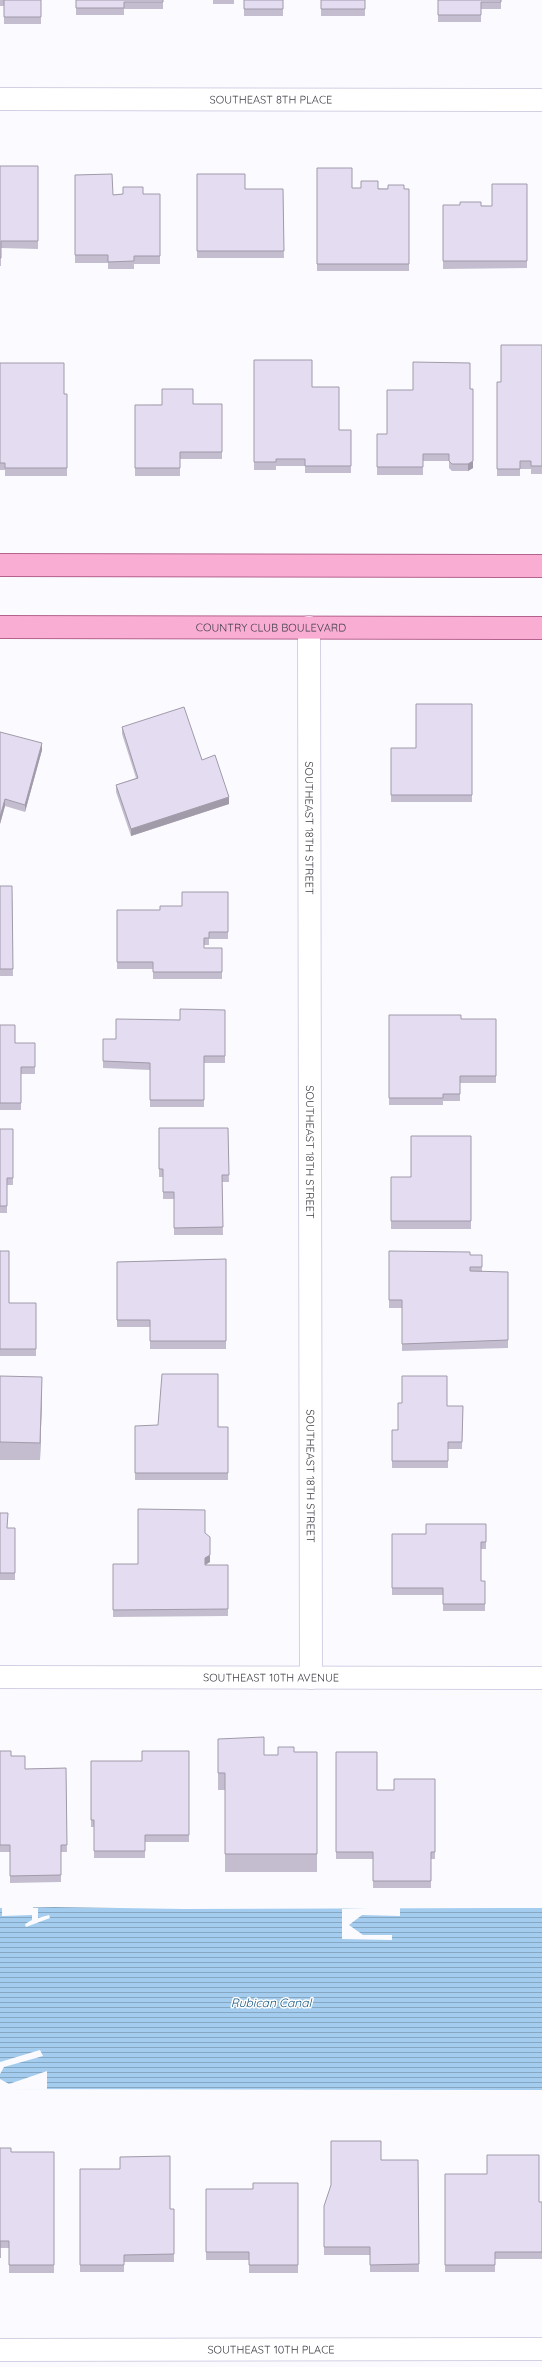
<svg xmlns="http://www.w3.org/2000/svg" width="542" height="2367" font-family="Quicksand,sans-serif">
	<defs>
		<pattern id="water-rules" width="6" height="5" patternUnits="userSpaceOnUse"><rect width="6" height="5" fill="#a3ccee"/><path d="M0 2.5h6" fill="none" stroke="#86a7c2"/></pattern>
	</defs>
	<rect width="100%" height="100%" fill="#fbfbff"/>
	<path fill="url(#water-rules)" d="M54,1907L184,1909L542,1908V2090L0,2089V1908Z"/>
	<path fill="#fbfbff" d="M2,1906H33V1908H38V1918L49,1915L50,1918L26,1927L25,1924L32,1920V1915L2,1916Z
		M369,1906H400V1916L362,1915L349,1925L363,1935H392V1940L342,1939V1909L369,1908Z
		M40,2050L43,2056L4,2067L0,2074V2062Z
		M47,2071V2089H4V2091H0V2079L9,2084Z"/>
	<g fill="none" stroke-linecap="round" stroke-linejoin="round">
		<g stroke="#d3d0e5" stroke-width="24">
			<g id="minor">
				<path id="s1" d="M0,99L542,100"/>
				<path id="s2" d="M309,627L311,1678"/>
				<path id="s3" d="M0,1677L542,1678"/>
				<path id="s4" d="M0,2350L542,2349"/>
			</g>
		</g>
		<g stroke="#b4628d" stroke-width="24">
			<g id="major">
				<path d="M0,565L542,566"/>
				<path id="s5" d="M0,627L542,628"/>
			</g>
		</g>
		<use href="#minor" stroke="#fff" stroke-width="22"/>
		<use href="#major" stroke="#f9add3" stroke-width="22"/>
	</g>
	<path fill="#c4bdcf" d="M0,0H41V24H4V6H0Z
		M76,0H163V9H124V15H76Z
		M213,0H234V4H213Z
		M244,0H283V16H244Z
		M321,0H365V16H321Z
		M438,0H501V9H481V22H438Z
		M0,166H38V249L1,248V266H0Z
		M317,168L352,188L409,189V271H317Z
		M197,174L245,189H283L284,258H197Z
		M75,175L113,195L123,194V187L143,194H160V264H134V269H108V263H75Z
		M527,184V268L443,269V205L492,206Z
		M542,345V474H531V469H520V476H497V382H501Z
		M254,360L312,387L339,430H351V473H305V466H276V470H254Z
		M0,363L64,394H67V476H5V470H0Z
		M470,389L473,468L468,471H452L449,468V461H423V475H377V434H387Z
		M222,404V459H180V476H135V405Z
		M472,704V802H391V748H416Z
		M122,727L202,760L229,804L131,836L116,792V785L136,778L122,734Z
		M0,732L42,750L25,812L5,806L0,824Z
		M0,886H12L13,976H0Z
		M228,892V939H209V945H204V948H222V979H153V969H117V910H160L182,906Z
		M225,1010V1063H204V1107H150V1070L103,1068V1039H116L180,1020Z
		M389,1015L461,1019H496V1083H460V1101H443V1105H389Z
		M0,1025L15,1043H35V1074H21V1110H0Z
		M159,1128H228L229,1182H222L223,1235H174V1199H163V1177H159Z
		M0,1129H13V1185H7V1213H0Z
		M471,1136V1229H391V1177H411Z
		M0,1251L9,1303H36V1356H0Z
		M389,1251L470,1255H482V1272H508V1348L402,1351V1308H389Z
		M226,1259V1349H150V1327H117V1262Z
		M0,1376L42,1395L40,1460H0Z
		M447,1406H463L462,1449H448V1468H392V1430H398Z
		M135,1426L228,1427V1480H135Z
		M0,1513L7,1528H15V1580H0Z
		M486,1524V1549H481V1581H485V1611H443V1595H392V1534H426Z
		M205,1533L210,1562L205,1565H228V1616L113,1617V1564H138Z
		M218,1739L264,1755H278L294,1752H317V1872H225V1790H218Z
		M0,1751L11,1756L25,1769L66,1768L67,1852H61V1882L10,1883V1852H0Z
		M189,1751V1842H145V1858H94V1827H91V1761H142Z
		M336,1752L377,1790H394L435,1779V1859H431V1888H373V1859H336Z
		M0,2148L11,2152H54V2273H9V2248H0V2266Z
		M381,2160H418L419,2272H370V2255H324V2206Z
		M80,2169H120L170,2209H174V2262H124V2272H80Z
		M445,2174L539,2202H542V2259H495V2272H445Z
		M298,2183V2273H249V2260H206V2189H253Z"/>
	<path fill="#a09aa9" d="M473,461V468L468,471V464Z
		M42,743V750L25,812V805Z
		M229,797V804L131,836V829Z
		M5,799V806L0,824V817Z
		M42,1377V1395L40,1460V1443Z
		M210,1555V1562L205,1565V1558Z"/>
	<path fill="#e4dcf1" stroke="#a09aa9" d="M4,0H41V17H4Z
		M76,0H163V2H124V8H76Z
		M244,0H283V9H244Z
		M321,0H365V9H321Z
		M438,0H501V2H481V15H438Z
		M0,166H38V241H1V258H0Z
		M317,168H352V188H361V181H378V189H388V185H404V189H409V264H317Z
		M112,174L113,195L123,194V187H143V194H160V256H134V261L108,262V255H75V175Z
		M197,174H245V189H283L284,251H197Z
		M492,184H527V261H443V205H460V202H481V206H492Z
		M501,345H542V466H531V461H520V469H497V382H501Z
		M254,360H312V387H339V430H351V466H305V459H276V462H254Z
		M413,362L470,363V389H473V461L468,464H452L449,461V454H423V467H377V434H387V390H413Z
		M0,363H64V394H67V468H5V463H0Z
		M162,389H193V404H222V452H180V468H135V405H162Z
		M416,704H472V795H391V748H416Z
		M184,707L202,760L215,755L229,797L131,829L116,785L138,778L122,727Z
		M0,732L42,743L25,805L5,799L0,817Z
		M0,886H12L13,969H0Z
		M182,892H228V932H209V938H204V948H222V972H153V962H117V910H160V906H182Z
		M180,1009L225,1010V1056H204V1100H150V1063L103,1061V1039H116V1019L180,1020Z
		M389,1015H461V1019H496V1076H460V1094H443V1098H389Z
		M0,1025H15V1043H35V1067H21V1103H0Z
		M159,1128H228L229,1175H222L223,1227L174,1228V1192H163V1169H159Z
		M0,1129H13V1178H7V1206H0Z
		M411,1136H471V1221H391V1177H411Z
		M0,1251H9V1303H36V1349H0Z
		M389,1251L470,1252V1255H482V1267H470V1271L508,1272V1340L402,1344V1300H389Z
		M226,1259V1341H150V1320H117V1262Z
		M162,1374H218V1427H228V1473H135V1426L158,1425Z
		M0,1376L42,1377L40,1443L0,1442Z
		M402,1376H447V1406H463L462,1442H448V1461H392V1430H398V1403H402Z
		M138,1509L205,1510V1533L210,1537V1555L205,1558V1565H228V1609L113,1610V1564H138Z
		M0,1513H8L7,1528H15V1573H0Z
		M426,1524H486V1542H481V1581H485V1604H443V1588H392V1534H426Z
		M264,1737V1755H278V1747H294V1752H317V1854H225V1773H218V1739Z
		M0,1751H11V1756H25V1769L66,1768L67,1845H61V1875L10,1876V1845H0Z
		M142,1751H189V1835H145V1851H94V1820H91V1761H142Z
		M336,1752H377V1790H394V1779H435V1852H431V1881H373V1852H336Z
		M331,2141H381V2160H418L419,2264L370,2265V2247H324V2206L331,2185Z
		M0,2148H11V2152H54V2265H9V2241H0V2258Z
		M487,2155H539V2202H542V2252H495V2265H445V2174H487Z
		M170,2156V2209H174V2254L124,2255V2265H80V2169H120V2157Z
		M253,2183H298V2265H249V2252H206V2189H253Z"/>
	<g text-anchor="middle" stroke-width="3" stroke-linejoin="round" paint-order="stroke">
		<g font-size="11" fill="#3c3b44" stroke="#fff">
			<text dy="4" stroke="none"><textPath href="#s1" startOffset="271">SOUTHEAST 8TH PLACE</textPath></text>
			<text dy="4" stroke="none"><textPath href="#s5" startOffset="271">COUNTRY CLUB BOULEVARD</textPath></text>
			<text dy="4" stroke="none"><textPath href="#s2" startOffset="201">SOUTHEAST 18TH STREET</textPath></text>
			<text dy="4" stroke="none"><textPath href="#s2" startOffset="525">SOUTHEAST 18TH STREET</textPath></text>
			<text dy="4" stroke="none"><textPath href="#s2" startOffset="849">SOUTHEAST 18TH STREET</textPath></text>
			<text dy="4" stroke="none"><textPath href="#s3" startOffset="271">SOUTHEAST 10TH AVENUE</textPath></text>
			<text dy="4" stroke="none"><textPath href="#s4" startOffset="271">SOUTHEAST 10TH PLACE</textPath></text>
		</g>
		<g font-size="12" font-style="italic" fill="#14547f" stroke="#fff">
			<text x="271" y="2007">Rubican Canal</text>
		</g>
	</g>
</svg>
